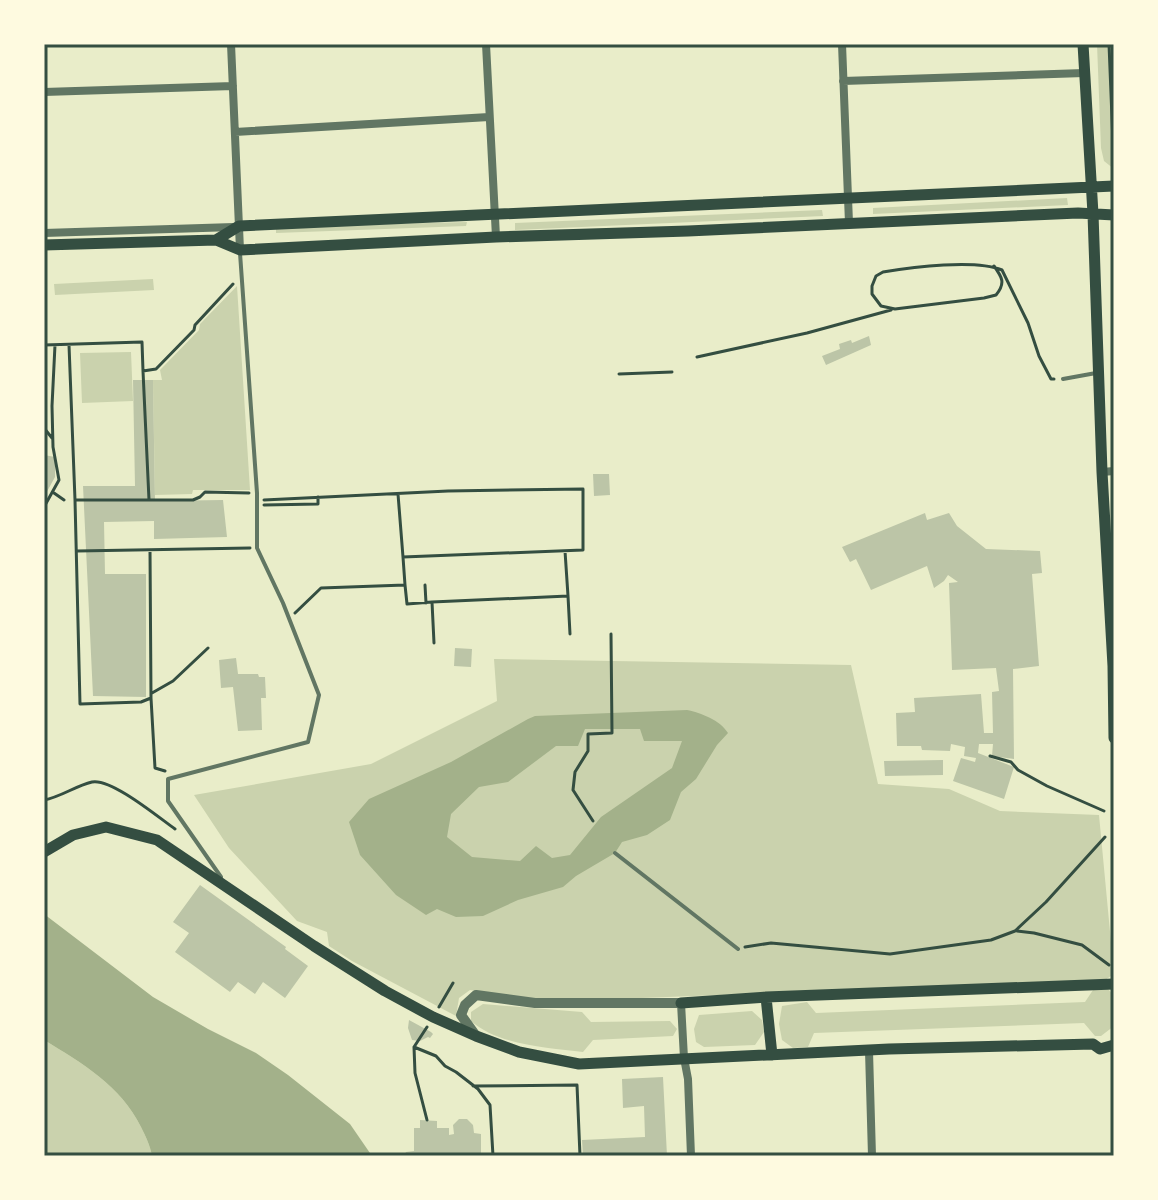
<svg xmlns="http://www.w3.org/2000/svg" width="1158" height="1200" font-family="Cabin,sans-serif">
	<rect width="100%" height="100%" fill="#e9edc9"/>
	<path fill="#cad2ad" d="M1097,44H1114V169L1104,161L1101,148Z
		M1067,198L1068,205L873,214V208Z
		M822,210L823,216L515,230V223Z
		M467,222L466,226L276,233V227Z
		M153,279L154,290L55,295L54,284Z
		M237,286L250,490H193L192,494L155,495L153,380H162L160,370L199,330L200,324Z
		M131,352L133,401L82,403L80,353Z
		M494,659L851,665L878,784L949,789L1000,811L1099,815L1114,974L1105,980L539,1002L470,990L459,998L456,1016L352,961L329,946L327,932L297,921L229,848L194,795L371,764L497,701Z
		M1108,989L1114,996V1026L1101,1036H1095L1084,1023L814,1033L808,1047L793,1048L782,1040L779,1024L782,1006L807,1002L816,1013L1085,1002L1093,990Z
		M483,1004L582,1012L591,1022L670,1021L677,1029L673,1036L593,1040L583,1052C548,1048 498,1045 471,1021V1012Z
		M752,1011L762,1020L764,1032L755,1045L704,1047L696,1042L694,1029L699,1015Z
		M44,1040C82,1063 121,1086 141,1127C146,1137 150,1145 152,1156H44Z"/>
	<path fill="#a3b18a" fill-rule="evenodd" d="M687,710C701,713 720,720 728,733L717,745L696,779L681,792L670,820L647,835L622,842L615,853L576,876L563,887L518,900L483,916L456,917L437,909L426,915L396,895L360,855L349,822L369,799L451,762L528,719L535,716ZM585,729H640L644,741H682L672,768L601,817L570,855L552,858L536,846L520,861L472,857L447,837L451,814L479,787L508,782L556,746H578Z
		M44,914L153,997L208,1029L256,1053L288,1075L350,1124L372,1156H152C150,1145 146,1137 141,1127C121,1086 82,1063 44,1040Z"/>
	<path fill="#bcc5a7" d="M869,336L871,345L826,365L822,356L840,349L839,344L851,340L852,343Z
		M133,380H153L155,501L223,500L227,537L154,539V521L104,522L105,574H146V697L93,696L83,486H135Z
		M44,455L55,457V477L44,497Z
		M593,474H609L610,495L594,496Z
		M925,513L927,520L949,513L957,526L986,549L1040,551L1042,573L1032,574L1039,666L1013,669L1014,759L992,756L993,744H979L978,753L1014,767L1004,799L953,781L961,758L975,762L976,758L964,756L965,747L951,744L950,751L922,750L921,746H897L896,713L915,712L914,698L981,694L984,733H993L992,692L999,691L996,668L952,670L949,583L958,582L948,575L944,581L934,588L927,566L871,590L856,559L850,562L842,547Z
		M455,648L472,649L471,667L454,666Z
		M236,658L238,674H258L259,677H265L266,698H261L262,730L238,731L233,687L221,688L219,660Z
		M943,760V775L885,776L884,761Z
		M200,885L286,947L285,949L308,966L285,998L263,982L255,994L238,982L230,992L175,952L189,933L173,922Z
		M409,1020L431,1032L433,1034L430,1038L428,1037L420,1041L412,1040L408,1028Z
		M663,1077L667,1156H583L582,1140L645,1137L644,1106L623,1108L622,1079Z
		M459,1119H467L473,1125L474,1133L481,1134V1156H404L406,1152L414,1151V1128H420V1120L437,1121V1128H449V1135L454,1134L453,1125Z"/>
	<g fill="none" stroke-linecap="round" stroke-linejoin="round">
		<path stroke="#344e41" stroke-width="3" d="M1109,44L1114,168L1113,176
			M994,266C1002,277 1006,283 996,295L984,298L895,309L881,306L872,294V286L876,276L883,272C913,267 975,259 1002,270L1028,323L1039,356L1051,379H1054
			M44,345L142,342L143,371L156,369L194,330L195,325L233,284
			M69,345L75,500L80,704L141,702L151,698L155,768L165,771
			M697,357L807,333L891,310
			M143,371L149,500
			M619,374L672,372
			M44,428L52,438
			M54,493L64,500
			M398,494L403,557
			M75,500H193L200,497L205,492L249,493
			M264,500L448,491L583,489V550L403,557L405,585L321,588L295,613
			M264,505L318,504V497
			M44,507L59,480L53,447L52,406L55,345
			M150,550L151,698
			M77,551L250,548
			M405,585L407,604L432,602L434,643
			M425,585L426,603
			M568,596L570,634
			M432,602L568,596L565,551
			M152,693L173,681L208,648
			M990,756L1011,762L1018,770L1047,786L1104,811
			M44,800C61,797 75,786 92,782C111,778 158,817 175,829
			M593,821L573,790L575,772L588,751V734L612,733L611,634
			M1017,931L1034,933L1082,945L1109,965
			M745,947L771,943L890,954L991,940L1015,931L1046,902L1105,837
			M439,1007L453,983
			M427,1027L414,1047L436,1056L445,1066L456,1072L478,1089L490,1105L493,1156
			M414,1047L415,1073L427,1120
			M473,1086L577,1085L580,1156"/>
		<path stroke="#617663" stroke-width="4" d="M1063,379L1096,373
			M615,853L738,949
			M221,877L168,801V779L308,742L319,695L283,603L257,548V493L240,253"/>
		<path stroke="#617663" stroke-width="8" d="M231,44L240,250
			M486,44L496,237
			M842,44L849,223
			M843,81L1084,73
			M44,92L233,86
			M235,132L489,117
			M44,233L234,227
			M1102,472L1114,471
			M681,1003L684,1058L688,1079L691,1156
			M869,1051L872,1156"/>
		<path stroke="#617663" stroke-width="10" d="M476,1036L461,1015L465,1005L476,995L535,1003H681"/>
		<path stroke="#344e41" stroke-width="11" d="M1083,44L1093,214L1102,472L1113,666L1114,738
			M216,240L239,226L1114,186
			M44,245L216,240L240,250L496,237L688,231L1078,213L1114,215
			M44,852L73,835L106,827L157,840L314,946L385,991L433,1017L476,1036L519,1052L579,1064L889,1049L1093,1044L1100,1049L1114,1045
			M766,997L772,1055
			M681,1003L766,997L1114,984"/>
	</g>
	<rect width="1158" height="1200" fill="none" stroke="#fefae0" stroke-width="92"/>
	<rect x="46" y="46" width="1066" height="1108" fill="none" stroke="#344e41" stroke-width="3"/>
</svg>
